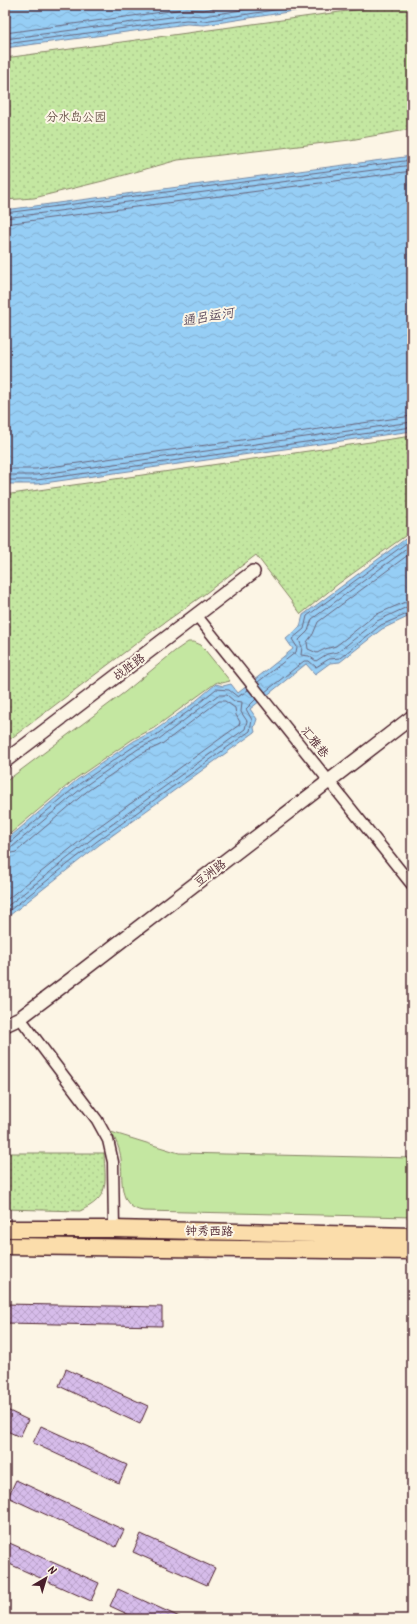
<svg xmlns="http://www.w3.org/2000/svg" width="417" height="1624" font-family="Kalam,'LXGW WenKai TC',sans-serif">
	<defs>
		<pattern id="park-dots" width="8" height="8" patternUnits="userSpaceOnUse"><rect width="8" height="8" fill="#c4e7a1"/><path d="M2 2h.1M6 6h.1" fill="none" stroke="#aac68b" stroke-width="1.8" stroke-linecap="round"/></pattern>
		<pattern id="water-waves" width="16" height="10" patternUnits="userSpaceOnUse"><rect width="16" height="10" fill="#96cef5"/><path d="M0 5q4-4 8 0t8 0" fill="none" stroke="#83b0d2"/></pattern>
		<pattern id="building-cross-hatch" width="8" height="8" patternUnits="userSpaceOnUse"><rect width="8" height="8" fill="#d6bcea"/><path d="M0 0l8 8M0 8l8-8" fill="none" stroke="#b9a1c9"/></pattern>
	</defs>
	<rect width="100%" height="100%" fill="#fcf5e5"/>
	<filter id="ink" filterUnits="userSpaceOnUse"><feTurbulence type="fractalNoise" baseFrequency=".025" numOctaves="2"/><feDisplacementMap in="SourceGraphic" scale="8" xChannelSelector="R" yChannelSelector="G"/><feConvolveMatrix kernelMatrix="1 2 1 2 8 2 1 2 1" color-interpolation-filters="sRGB"/></filter>
	<g filter="url(#ink)">
		<path fill="#c4e7a1" stroke="#878366" d="M188,642H194L201,645L230,681L222,683L217,682L154,728L133,739L75,779L5,838V782L125,692L175,651Z
			M111,1132L179,1153L412,1158V1217L143,1211C117,1207 123,1178 121,1159C120,1149 116,1140 111,1132Z"/>
		<path fill="url(#park-dots)" stroke="#878366" d="M391,5H412V129L350,140L178,160L103,181L34,198L5,200V58Z
			M412,436V531L338,584L301,614L256,555L202,596L154,630L5,743V494H11Z
			M5,1153H104C105,1183 111,1197 80,1211L5,1209Z"/>
		<path fill="url(#water-waves)" stroke="#7888a4" d="M5,5H333L204,25L187,24L5,48Z
			M412,156V431L37,484H5V210Z
			M412,534V615L382,629L340,662L330,663L315,674L306,664L250,709L257,719L254,728L255,732L99,845L5,919V841L77,780L134,741L154,731L191,705L216,684L223,686L231,684L238,693L293,649L286,639L300,627L303,615Z"/>
		<g fill="none" stroke-linecap="round" stroke-linejoin="round">
			<path stroke="#68657c" stroke-width="1" d="M5,33L185,9L203,10L234,5
				M5,39L186,15L204,16L273,5
				M5,44L186,20L204,21L306,5
				M5,213L412,160
				M5,218L412,165
				M5,224L412,171
				M5,469H36L412,416
				M5,475H36L412,422
				M5,480H37L412,427
				M412,545L312,619L308,631L299,640L302,647L301,655L309,656L316,661L327,654L338,652L377,621L407,607H412
				M412,552L318,622L313,634L307,642L308,649L317,653L325,649L336,646L375,615L405,602L412,601
				M258,682L296,652L297,647L292,639L304,629L307,616L412,539
				M265,692L304,661H309L316,667L329,659L340,658L381,625L412,612
				M5,844L9,843L79,784L136,745L156,735L193,708L216,689L229,690L238,697L248,690
				M5,849L12,847L82,788L138,749L159,739L218,695H227L234,701L242,702L241,712L247,721L245,729L93,838L5,908
				M5,855L16,852L86,792L141,754L162,744L219,701H225L235,708L236,715L240,722L239,725L90,833L5,901
				M5,914L96,842L250,731L252,720L246,709L256,699"/>
		</g>
		<path fill="url(#building-cross-hatch)" stroke="#4a1f2b" d="M5,1304L162,1307V1326L5,1323Z
			M66,1369L148,1406L140,1424L59,1386Z
			M5,1409L28,1420L20,1437L5,1430Z
			M41,1426L127,1465L119,1483L33,1443Z
			M16,1480L124,1530L116,1547L8,1497Z
			M141,1534L215,1568L207,1585L133,1552Z
			M5,1541L99,1583L91,1601L5,1562Z
			M118,1589L184,1619H138L110,1606Z"/>
		<g fill="none" stroke-linecap="round" stroke-linejoin="round">
			<g stroke="#4a1f2b" stroke-width="13">
				<path id="minor" d="M197,616L412,885
					M20,1018L97,1120L108,1140L113,1162L114,1229"/>
			</g>
			<g stroke="#4a1f2b" stroke-width="16">
				<path id="tertiary" d="M5,761L253,572
					M5,1025L20,1018L69,981L412,717"/>
			</g>
			<g stroke="#4a1f2b" stroke-width="19">
				<path id="primary" d="M5,1229H114L412,1236
					M5,1246L412,1251"/>
			</g>
			<use href="#minor" stroke="#fcf5e5" stroke-width="10"/>
			<use href="#tertiary" stroke="#fcf5e5" stroke-width="13"/>
			<use href="#primary" stroke="#fbddab" stroke-width="16"/>
		</g>
	</g>
	<g text-anchor="middle" stroke-width="4" stroke-linejoin="round" paint-order="stroke">
		<g font-size="12" fill="#685148" stroke="#fcf5e5">
			<text x="76" y="121">分水岛公园</text>
		</g>
		<g font-size="12" fill="#4a1f2b" stroke="#fcf5e5">
			<text transform="translate(129 667) rotate(-37)" y="4">战胜路</text>
			<text transform="translate(315 742) rotate(51)" y="4">汇雅巷</text>
			<text transform="translate(210 873) rotate(-37)" y="4">豆洲路</text>
			<text transform="translate(209 1231) rotate(1)" y="4">钟秀西路</text>
		</g>
		<g font-size="13" font-style="italic" fill="#5d4b5e" stroke="#fcf5e5">
			<text transform="translate(208 316) rotate(-10)" y="5">通吕运河</text>
		</g>
	</g>
	<rect width="417" height="1624" fill="none" stroke="#fcf5e5" stroke-width="20"/>
	<rect x="10" y="10" width="397" height="1604" fill="none" stroke="#4a1f2b" stroke-width="1.5" filter="url(#ink)"/>
	<g transform="translate(46 1578) rotate(38)" stroke="#fcf5e5" stroke-width="3" paint-order="stroke">
	<path d="M0-3L7 15L0 10L-7 15Z" fill="#4a1f2b"/>
	<text y="-6" font-size="11" font-weight="bold" text-anchor="middle" fill="#4a1f2b">N</text>
	</g>
</svg>
